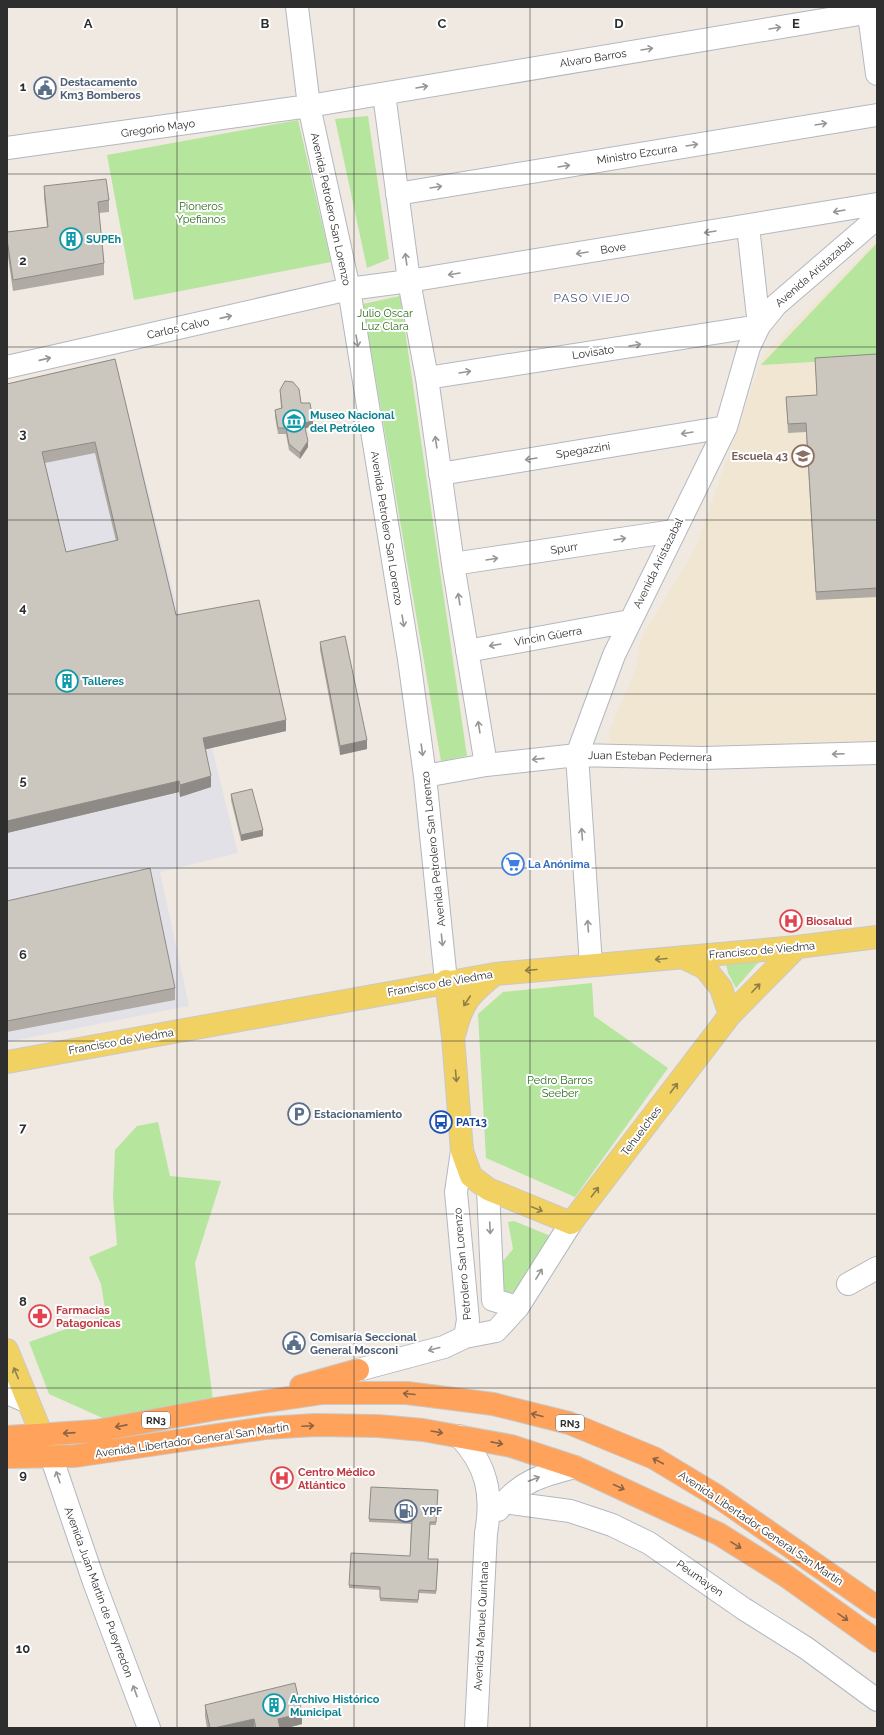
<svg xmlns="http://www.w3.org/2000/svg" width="884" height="1735" font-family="Raleway,sans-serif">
	<rect width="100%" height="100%" fill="#efe9e1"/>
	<path fill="#e3e1e8" d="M117,366L238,853L160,872L189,1006L7,1042V392Z"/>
	<path fill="#f0e6d1" d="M877,241V742L620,747L610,743L609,732L637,666L640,641L696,547L764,354Z"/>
	<path fill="#b6e59e" d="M368,116L389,259L367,268L335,119Z
		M298,120L331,262L134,300L107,155Z
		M877,243V358L761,365Z
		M400,296L467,756L441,761L363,304Z
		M778,946L756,965L736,988L728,973L723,950Z
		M592,983L594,1016L668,1068L575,1197L486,1158L478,1014L503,992Z
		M158,1122L170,1176L221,1181L195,1263L213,1400L197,1401L107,1420L49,1394L29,1342L106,1315L101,1284L89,1257L117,1245L113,1198L115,1150L137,1126Z
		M514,1221L553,1237L521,1288L507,1295L497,1284L499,1266L513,1249L508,1222Z"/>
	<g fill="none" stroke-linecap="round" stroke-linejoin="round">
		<g stroke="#b4b7c1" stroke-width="24">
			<path id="minor" d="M297,7L309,106L349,289L409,659L425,776L446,981
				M868,7L877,74
				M384,94L409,281L427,378L453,564L486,765
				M7,148L309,106L877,11
				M397,194L877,115
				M7,367L349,289L409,281L877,204
				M427,378L759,326L748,226
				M440,474L726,427
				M453,564L674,531
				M467,651L630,621
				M425,776L486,765L577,755L703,758L877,753
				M591,965L577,755L614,655L726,427L749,347L759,326L776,305L877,218
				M488,1189L493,1300L518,1307
				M848,1284L877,1268
				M465,1337L496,1331L518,1307L571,1223
				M358,1370L444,1347L465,1337L468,1320L456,1192L462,1151
				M7,1393L28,1402
				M459,1436C487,1465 493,1494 486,1533L476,1728
				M51,1456L94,1582L149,1728
				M503,1502L570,1511L612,1525L649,1543L744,1609L806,1648L877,1700
				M498,1510C519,1481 543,1475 575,1467"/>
		</g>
		<g stroke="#c9c9c9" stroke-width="24">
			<path id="major" d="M682,957L705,968L721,988L730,1015
				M446,981L453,1037L462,1151L471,1176L488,1189L571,1223L730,1015L797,947
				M455,1032C462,1002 471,993 495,974
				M7,1062L495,974L797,947L877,937
				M7,1350L49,1452"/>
		</g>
		<g stroke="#c9c9c9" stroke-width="24">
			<path id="highway" d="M301,1386L358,1370
				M7,1437L96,1431L215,1409L322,1393H407L493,1404L569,1423L654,1458L717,1496L877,1607
				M7,1457L75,1456L266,1428L315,1425L378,1426L423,1430L511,1446L575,1467L719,1534L786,1576L877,1641"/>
		</g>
		<use href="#minor" stroke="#fff" stroke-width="22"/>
		<use href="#major" stroke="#f2d163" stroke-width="22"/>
		<use href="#highway" stroke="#ffa35c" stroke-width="22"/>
	</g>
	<path fill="#afaba4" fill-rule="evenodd" d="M44,186L109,200V212L99,213L104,263V275L13,291L7,250V232L47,227L44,197Z
		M877,354V597L816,600L806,432L788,433L786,397L817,395L815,358Z
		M115,359L176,615L286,731L206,749L211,787L180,797L179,792L7,833V384ZM95,453L116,541L66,552L45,463Z
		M280,390L301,403L313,426L305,428L308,447L300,459L289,450L286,434H278L275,416V410L281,408Z
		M320,642L367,749L340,755L320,650Z
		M231,794L263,836L241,841L231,800Z
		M7,901L175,988V1000L7,1032Z
		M438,1490L436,1525H430L428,1559H438L436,1594L419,1593L418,1603L380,1601V1590L349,1588V1585L410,1556L411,1524L369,1522V1519Z
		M205,1705L302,1724L287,1728H207L205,1716Z"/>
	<path fill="#8e8b86" d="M313,421V426L304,429V423Z
		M308,441V447L300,459V453Z
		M286,720V731L203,750V738Z
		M367,740V749L340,755V746Z
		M211,776V787L180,797V785Z
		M179,781V792L7,833V821Z
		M263,830V836L241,841V835Z
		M302,1713V1724L287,1728H278V1719Z
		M254,1719V1728H214Z"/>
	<path fill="#cbc7bf" stroke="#8e8b86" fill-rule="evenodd" d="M106,179L109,200L98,202L104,263L13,280L7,239V232L48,227L44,186Z
		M877,354V588L816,592L806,423L788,424L786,397L817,395L815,358Z
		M115,359L176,615L259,600L286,720L203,738L211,776L180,785L179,781L7,821V384ZM95,442L118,540L66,552L42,452Z
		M285,381L293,382L299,389L301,403H310L313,421L304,423L308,441L300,453L289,444L286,428H278L275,410L282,408L280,390Z
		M345,636L367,740L340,746L320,642Z
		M252,789L263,830L241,835L231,794Z
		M150,868L175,988L7,1021V901Z
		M371,1487L438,1490L436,1522H430L428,1559H438L436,1591L419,1590L418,1600L380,1598V1587L349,1585L351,1553L410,1556L412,1521L369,1519Z
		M295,1683L302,1713L278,1719L280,1728H256L254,1719L214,1728H210L205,1705Z"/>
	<defs><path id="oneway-shaft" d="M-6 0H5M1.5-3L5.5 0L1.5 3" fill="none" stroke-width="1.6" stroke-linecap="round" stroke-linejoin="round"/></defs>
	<g stroke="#969696">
		<use href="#oneway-shaft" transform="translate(775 28) rotate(-9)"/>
		<use href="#oneway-shaft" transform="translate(647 49) rotate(-9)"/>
		<use href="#oneway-shaft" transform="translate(422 87) rotate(-10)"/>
		<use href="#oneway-shaft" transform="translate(821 124) rotate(-9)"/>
		<use href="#oneway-shaft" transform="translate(692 145) rotate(-9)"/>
		<use href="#oneway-shaft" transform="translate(564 166) rotate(-9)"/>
		<use href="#oneway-shaft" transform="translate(436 187) rotate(-9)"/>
		<use href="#oneway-shaft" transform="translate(839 211) rotate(170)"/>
		<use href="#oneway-shaft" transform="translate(710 232) rotate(171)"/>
		<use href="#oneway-shaft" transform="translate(582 253) rotate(171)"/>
		<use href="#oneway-shaft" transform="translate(406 259) rotate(-98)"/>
		<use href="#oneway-shaft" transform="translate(454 274) rotate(171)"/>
		<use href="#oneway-shaft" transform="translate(226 317) rotate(-13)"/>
		<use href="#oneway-shaft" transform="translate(357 341) rotate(81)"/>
		<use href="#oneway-shaft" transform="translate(635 345) rotate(-9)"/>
		<use href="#oneway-shaft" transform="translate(45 359) rotate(-13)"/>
		<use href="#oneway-shaft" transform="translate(465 372) rotate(-9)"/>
		<use href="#oneway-shaft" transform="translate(687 433) rotate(171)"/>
		<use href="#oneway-shaft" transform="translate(436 442) rotate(-98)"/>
		<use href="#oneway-shaft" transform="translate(531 459) rotate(171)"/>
		<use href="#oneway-shaft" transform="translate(620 539) rotate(-9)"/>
		<use href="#oneway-shaft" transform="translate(492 559) rotate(-9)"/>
		<use href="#oneway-shaft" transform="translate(459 599) rotate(-99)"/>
		<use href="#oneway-shaft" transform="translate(403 621) rotate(81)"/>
		<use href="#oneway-shaft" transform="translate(495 645) rotate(170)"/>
		<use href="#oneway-shaft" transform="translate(479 727) rotate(-99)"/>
		<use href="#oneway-shaft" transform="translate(422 750) rotate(82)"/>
		<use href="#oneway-shaft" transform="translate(838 754) rotate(178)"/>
		<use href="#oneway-shaft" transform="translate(538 759) rotate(174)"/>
		<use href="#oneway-shaft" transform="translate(582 834) rotate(-94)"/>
		<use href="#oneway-shaft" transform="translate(588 926) rotate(-94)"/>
		<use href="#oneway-shaft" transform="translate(442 940) rotate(84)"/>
		<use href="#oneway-shaft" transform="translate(490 1228) rotate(87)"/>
		<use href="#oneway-shaft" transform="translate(539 1274) rotate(-58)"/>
		<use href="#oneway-shaft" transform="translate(434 1349) rotate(165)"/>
		<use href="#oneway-shaft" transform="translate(58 1477) rotate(-109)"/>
		<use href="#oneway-shaft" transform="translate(534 1479) rotate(-21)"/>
		<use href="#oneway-shaft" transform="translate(135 1691) rotate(-110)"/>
	</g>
	<g stroke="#908048">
		<use href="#oneway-shaft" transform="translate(661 959) rotate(175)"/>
		<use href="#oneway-shaft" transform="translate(531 970) rotate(175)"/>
		<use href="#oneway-shaft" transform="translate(756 988) rotate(-46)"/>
		<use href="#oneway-shaft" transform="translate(467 1001) rotate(123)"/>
		<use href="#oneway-shaft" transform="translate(456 1076) rotate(85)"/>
		<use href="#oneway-shaft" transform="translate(674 1088) rotate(-53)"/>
		<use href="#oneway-shaft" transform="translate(595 1192) rotate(-53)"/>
		<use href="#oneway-shaft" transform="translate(537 1209) rotate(22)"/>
		<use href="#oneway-shaft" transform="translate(16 1373) rotate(-112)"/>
	</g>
	<g stroke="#8c6343">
		<use href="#oneway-shaft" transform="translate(409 1394) rotate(-175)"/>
		<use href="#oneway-shaft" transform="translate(537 1415) rotate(-166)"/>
		<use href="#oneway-shaft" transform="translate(121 1426) rotate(169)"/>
		<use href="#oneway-shaft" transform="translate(308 1426) rotate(-3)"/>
		<use href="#oneway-shaft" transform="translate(437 1432) rotate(10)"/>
		<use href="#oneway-shaft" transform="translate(69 1433) rotate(176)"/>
		<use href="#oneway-shaft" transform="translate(497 1443) rotate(11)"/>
		<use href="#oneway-shaft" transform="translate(658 1461) rotate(-152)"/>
		<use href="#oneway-shaft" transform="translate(619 1487) rotate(25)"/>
		<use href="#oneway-shaft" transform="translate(736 1545) rotate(32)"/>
		<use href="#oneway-shaft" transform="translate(843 1617) rotate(35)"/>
	</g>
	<path fill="none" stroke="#2e2e2e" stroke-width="1" stroke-opacity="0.55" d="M177,7V1728M354,7V1728M530,7V1728M707,7V1728M7,174H877M7,347H877M7,520H877M7,694H877M7,868H877M7,1041H877M7,1214H877M7,1388H877M7,1562H877"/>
	<defs>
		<g id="civic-ring" transform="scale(1.15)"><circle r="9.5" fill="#fff" stroke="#5c6f8a" stroke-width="1.5"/><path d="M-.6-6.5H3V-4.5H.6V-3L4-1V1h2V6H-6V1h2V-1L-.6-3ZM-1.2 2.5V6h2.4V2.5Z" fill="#5c6f8a"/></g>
		<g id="building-ring" transform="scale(1.15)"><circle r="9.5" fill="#fff" stroke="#0f9aa8" stroke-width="1.5"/><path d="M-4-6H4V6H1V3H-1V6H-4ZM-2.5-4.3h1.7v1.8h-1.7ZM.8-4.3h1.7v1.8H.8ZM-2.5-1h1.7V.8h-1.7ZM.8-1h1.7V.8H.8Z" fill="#0f9aa8"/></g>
		<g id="museum-ring" transform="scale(1.15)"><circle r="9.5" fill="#fff" stroke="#0f9aa8" stroke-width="1.5"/><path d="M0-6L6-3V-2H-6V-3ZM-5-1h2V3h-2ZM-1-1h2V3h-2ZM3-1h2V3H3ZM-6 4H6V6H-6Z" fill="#0f9aa8"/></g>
		<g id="school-ring" transform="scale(1.15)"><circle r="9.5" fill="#fff" stroke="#8d6e63" stroke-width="1.5"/><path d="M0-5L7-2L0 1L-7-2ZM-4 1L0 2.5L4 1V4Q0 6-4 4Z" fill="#8d6e63"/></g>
		<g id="supermarket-ring" transform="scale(1.15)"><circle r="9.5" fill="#fff" stroke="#3f7fe0" stroke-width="1.5"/><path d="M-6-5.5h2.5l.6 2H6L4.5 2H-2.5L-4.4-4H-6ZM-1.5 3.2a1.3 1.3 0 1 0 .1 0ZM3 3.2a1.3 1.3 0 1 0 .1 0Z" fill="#3f7fe0"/></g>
		<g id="hospital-ring" transform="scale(1.15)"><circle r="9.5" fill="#fff" stroke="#e0444e" stroke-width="1.5"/><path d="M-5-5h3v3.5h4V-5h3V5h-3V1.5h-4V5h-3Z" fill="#e0444e"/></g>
		<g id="parking-ring" transform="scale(1.15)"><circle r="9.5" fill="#fff" stroke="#5c6f8a" stroke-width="1.5"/><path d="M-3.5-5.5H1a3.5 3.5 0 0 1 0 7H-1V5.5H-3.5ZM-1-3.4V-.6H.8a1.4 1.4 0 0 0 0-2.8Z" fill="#5c6f8a"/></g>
		<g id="bus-ring" transform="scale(1.15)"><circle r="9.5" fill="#fff" stroke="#1a4fb4" stroke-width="1.5"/><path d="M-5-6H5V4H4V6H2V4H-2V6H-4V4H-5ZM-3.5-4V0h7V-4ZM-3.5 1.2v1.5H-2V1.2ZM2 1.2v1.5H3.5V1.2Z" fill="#1a4fb4"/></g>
		<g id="pharmacy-ring" transform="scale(1.15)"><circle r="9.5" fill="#fff" stroke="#e0444e" stroke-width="1.5"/><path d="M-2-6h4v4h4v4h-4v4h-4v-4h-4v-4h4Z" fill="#e0444e"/></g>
		<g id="fuel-ring" transform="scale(1.15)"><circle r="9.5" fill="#fff" stroke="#5c6f8a" stroke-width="1.5"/><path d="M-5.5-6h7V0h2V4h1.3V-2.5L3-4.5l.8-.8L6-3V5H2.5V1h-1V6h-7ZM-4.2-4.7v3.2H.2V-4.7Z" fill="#5c6f8a"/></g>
	</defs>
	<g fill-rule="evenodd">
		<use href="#civic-ring" x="45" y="88"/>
		<use href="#building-ring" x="71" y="239"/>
		<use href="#museum-ring" x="294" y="421"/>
		<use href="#school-ring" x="803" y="456"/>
		<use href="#building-ring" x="67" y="681"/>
		<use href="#supermarket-ring" x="513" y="864"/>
		<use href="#hospital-ring" x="791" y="921"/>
		<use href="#parking-ring" x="299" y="1114"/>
		<use href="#bus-ring" x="441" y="1122"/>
		<use href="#pharmacy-ring" x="40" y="1316"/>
		<use href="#civic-ring" x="294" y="1343"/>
		<use href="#hospital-ring" x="282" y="1478"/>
		<use href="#fuel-ring" x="406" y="1511"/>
		<use href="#building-ring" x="274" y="1705"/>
	</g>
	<g text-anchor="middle" stroke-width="4" stroke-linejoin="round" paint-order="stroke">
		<g fill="#fff" stroke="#6d6d6d" stroke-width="1">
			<rect x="142" y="1412" width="28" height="16" rx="3"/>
			<rect x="556" y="1415" width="28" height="16" rx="3"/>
		</g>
		<g font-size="10" font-weight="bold" fill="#2e2e2e">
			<text x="156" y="1424">RN3</text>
			<text x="570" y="1427">RN3</text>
		</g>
		<g font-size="11" fill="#2e2e2e" stroke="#fff">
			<text transform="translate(593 58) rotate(-9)" y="4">Alvaro Barros</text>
			<text transform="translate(158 128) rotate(-8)" y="4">Gregorio Mayo</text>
			<text transform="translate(637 154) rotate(-9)" y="4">Ministro Ezcurra</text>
			<text transform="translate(331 209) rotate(78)" y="4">Avenida Petrolero San Lorenzo</text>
			<text transform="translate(613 248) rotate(-9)" y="4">Bove</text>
			<text transform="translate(814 272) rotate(-41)" y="4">Avenida Aristazabal</text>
			<text transform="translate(178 328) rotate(-13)" y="4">Carlos Calvo</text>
			<text transform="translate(593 352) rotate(-9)" y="4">Lovisato</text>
			<text transform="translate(583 450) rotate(-9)" y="4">Spegazzini</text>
			<text transform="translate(387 528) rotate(81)" y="4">Avenida Petrolero San Lorenzo</text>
			<text transform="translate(564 548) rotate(-9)" y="4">Spurr</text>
			<text transform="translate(658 563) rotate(-64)" y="4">Avenida Aristazabal</text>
			<text transform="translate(548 636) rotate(-10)" y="4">Vincin Güerra</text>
			<text transform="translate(650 756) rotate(1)" y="4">Juan Esteban Pedernera</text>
			<text transform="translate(433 849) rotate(-96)" y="4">Avenida Petrolero San Lorenzo</text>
			<text transform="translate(762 950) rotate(-5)" y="4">Francisco de Viedma</text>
			<text transform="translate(440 983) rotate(-10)" y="4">Francisco de Viedma</text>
			<text transform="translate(121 1041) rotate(-10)" y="4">Francisco de Viedma</text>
			<text transform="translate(641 1131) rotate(-53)" y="4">Tehuelches</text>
			<text transform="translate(462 1264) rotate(-95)" y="4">Petrolero San Lorenzo</text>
			<text transform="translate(192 1440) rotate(-8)" y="4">Avenida Libertador General San Martín</text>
			<text transform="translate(761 1528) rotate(34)" y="4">Avenida Libertador General San Martín</text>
			<text transform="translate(700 1578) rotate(35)" y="4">Peumayen</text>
			<text transform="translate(99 1592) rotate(70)" y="4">Avenida Juan Martin de Pueyrredon</text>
			<text transform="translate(481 1626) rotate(-87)" y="4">Avenida Manuel Quintana</text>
		</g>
		<g font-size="11" font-weight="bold" fill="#4e5e75" stroke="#fff" text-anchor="start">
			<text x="60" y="86">Destacamento<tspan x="60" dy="13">Km3 Bomberos</tspan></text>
			<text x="314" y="1118">Estacionamiento</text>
			<text x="310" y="1341">Comisaría Seccional<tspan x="310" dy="13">General Mosconi</tspan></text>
			<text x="422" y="1515">YPF</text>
		</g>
		<g font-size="11" fill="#2c6e1b" stroke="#fff">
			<text x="201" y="210">Pioneros<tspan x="201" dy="13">Ypefianos</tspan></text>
			<text x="385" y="317">Julio Oscar<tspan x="385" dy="13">Luz Clara</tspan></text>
			<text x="560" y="1084">Pedro Barros<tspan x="560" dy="13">Seeber</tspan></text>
		</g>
		<g font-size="11" font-weight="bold" fill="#0d838f" stroke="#fff" text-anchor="start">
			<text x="86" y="243">SUPEh</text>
			<text x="310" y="419">Museo Nacional<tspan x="310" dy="13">del Petróleo</tspan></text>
			<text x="82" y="685">Talleres</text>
			<text x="290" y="1703">Archivo Histórico<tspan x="290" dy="13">Municipal</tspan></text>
		</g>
		<g font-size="11" font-weight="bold" fill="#785e54" stroke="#fff" text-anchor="end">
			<text x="788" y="460">Escuela 43</text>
		</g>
		<g font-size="11" font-weight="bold" fill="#366cbe" stroke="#fff" text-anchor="start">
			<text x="528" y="868">La Anónima</text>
		</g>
		<g font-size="11" font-weight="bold" fill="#be3a42" stroke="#fff" text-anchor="start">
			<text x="806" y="925">Biosalud</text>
			<text x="56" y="1314">Farmacias<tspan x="56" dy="13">Patagonicas</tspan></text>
			<text x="298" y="1476">Centro Médico<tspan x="298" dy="13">Atlántico</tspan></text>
		</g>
		<g font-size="11" font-weight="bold" fill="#164399" stroke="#fff" text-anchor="start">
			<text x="456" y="1126">PAT13</text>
		</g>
		<g font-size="12" letter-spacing="1" fill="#4d5680" stroke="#fff">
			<text x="592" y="302">PASO VIEJO</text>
		</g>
	</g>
	<g font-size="13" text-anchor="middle" font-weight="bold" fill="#2e2e2e" stroke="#fff" stroke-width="4" stroke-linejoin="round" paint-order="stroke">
		<text x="88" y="28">A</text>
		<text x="265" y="28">B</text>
		<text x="442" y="28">C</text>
		<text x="619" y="28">D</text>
		<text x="796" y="28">E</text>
		<text x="23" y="91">1</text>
		<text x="23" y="265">2</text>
		<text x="23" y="438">3</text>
		<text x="23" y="612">4</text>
		<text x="23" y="785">5</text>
		<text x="23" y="959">6</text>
		<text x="23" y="1132">7</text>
		<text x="23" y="1306">8</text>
		<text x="23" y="1479">9</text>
		<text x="23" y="1653">10</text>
	</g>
	<rect width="884" height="1735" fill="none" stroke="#2e2e2e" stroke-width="16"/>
</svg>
